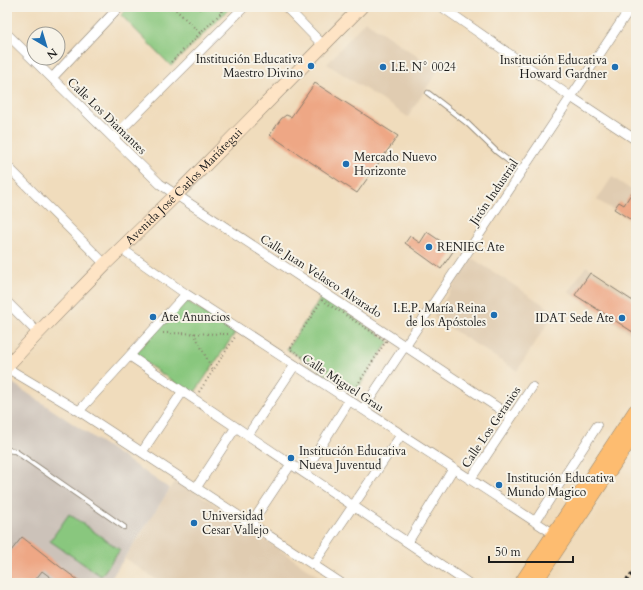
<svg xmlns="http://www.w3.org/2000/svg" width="643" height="590" font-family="Cardo,serif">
	<rect width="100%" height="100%" fill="#f7f3e8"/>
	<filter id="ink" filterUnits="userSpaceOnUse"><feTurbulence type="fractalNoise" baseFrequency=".025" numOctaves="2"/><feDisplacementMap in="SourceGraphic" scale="8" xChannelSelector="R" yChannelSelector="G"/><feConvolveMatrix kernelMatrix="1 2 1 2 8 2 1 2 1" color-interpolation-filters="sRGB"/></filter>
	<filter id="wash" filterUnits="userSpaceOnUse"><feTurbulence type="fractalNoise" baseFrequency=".012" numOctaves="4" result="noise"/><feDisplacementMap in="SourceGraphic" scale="16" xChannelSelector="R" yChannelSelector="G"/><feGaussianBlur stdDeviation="0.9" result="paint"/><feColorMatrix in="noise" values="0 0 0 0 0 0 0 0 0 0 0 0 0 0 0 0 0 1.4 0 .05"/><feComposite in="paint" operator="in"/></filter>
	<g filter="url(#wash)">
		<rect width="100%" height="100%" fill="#f0dcbc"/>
		<path fill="#e0ccb1" d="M365,21L438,70L408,117L327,64Z
			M612,177L636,193V224L597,200Z
			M472,258L555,312L517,371L433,317Z
			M586,266L636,299V337L568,292Z
			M177,479L328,583H161L125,558Z"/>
		<path fill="#ccc2b9" d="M11,382L170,489L108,583H7V386Z"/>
		<path fill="#89c77e" stroke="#52724d" d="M129,7H231L171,66L121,15Z
			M322,296L389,341L355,393L287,349Z
			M184,299L235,333L193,395L134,355Z
			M69,514L120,550L101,576L50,541Z"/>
		<g id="blocks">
			<path fill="#eea785" d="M315,83L398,136L357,193L270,135L281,119L286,115L291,117Z
				M636,186V223L614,209L619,202L624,205Z
				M427,232L454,250L441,269L405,243L410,236L420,243Z
				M590,273L636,303V334L575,295Z
				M22,537L59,566L82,583H58L42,571L33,583H7V556Z"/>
		</g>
	</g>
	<g filter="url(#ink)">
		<use href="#blocks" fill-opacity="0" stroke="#867c6c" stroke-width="1"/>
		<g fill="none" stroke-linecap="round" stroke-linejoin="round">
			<g stroke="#867c6c" stroke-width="6">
				<path id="lane" d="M428,93L467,123L497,152L522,171
					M7,450L15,451L124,527"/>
			</g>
			<g stroke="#867c6c" stroke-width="10">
				<path id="street" d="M286,7L323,45
					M442,7L571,97L636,140
					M7,34L160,184L512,417
					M52,78L119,7
					M113,138L244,7
					M7,166L105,264
					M122,249L186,294L554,534
					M7,302L38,333
					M130,356L468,583
					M7,368L79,411L341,583
					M363,409L631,7
					M79,411L186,294
					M248,435L295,365
					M142,452L183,391
					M304,473L349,401
					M470,480L532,387
					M196,488L236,427
					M535,522L597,426
					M251,524L291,464
					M408,542L453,469
					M313,565L401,435"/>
			</g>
			<g stroke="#867c6c" stroke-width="14">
				<g id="secondary">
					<path id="s1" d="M7,366L38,333L105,264L176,195L361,7"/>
				</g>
			</g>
			<g stroke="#867c6c" stroke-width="16">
				<path id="primary" d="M522,583L636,411
					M534,583L636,430"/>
			</g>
			<path stroke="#867c6c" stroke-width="2" stroke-dasharray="1 3" stroke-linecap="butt" d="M173,7L200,33
				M199,9L206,7
				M221,12V7
				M171,62L227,7
				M322,300L386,341L354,390L290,349Z
				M163,333L229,334
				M194,333L213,371
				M199,392L235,337"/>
			<use href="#lane" stroke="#fff" stroke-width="4.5"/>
			<use href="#street" stroke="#fff" stroke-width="9"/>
			<use href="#secondary" stroke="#fee4c5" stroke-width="13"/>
			<use href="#primary" stroke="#fdbc6f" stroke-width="15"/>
			<path stroke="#1c1c1c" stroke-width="3" stroke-dasharray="6 3" stroke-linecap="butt" d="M624,583L636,570"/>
		</g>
	</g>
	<g fill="#1f6fb2" stroke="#f7f3e8" stroke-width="1.5">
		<circle cx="311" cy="66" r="4"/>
		<circle cx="383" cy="67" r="4"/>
		<circle cx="615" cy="67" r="4"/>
		<circle cx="346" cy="164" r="4"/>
		<circle cx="429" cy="247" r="4"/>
		<circle cx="494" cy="315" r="4"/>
		<circle cx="153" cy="317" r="4"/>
		<circle cx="622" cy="318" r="4"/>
		<circle cx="291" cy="458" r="4"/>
		<circle cx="499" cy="485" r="4"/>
		<circle cx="194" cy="523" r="4"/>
	</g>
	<g text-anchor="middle" stroke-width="4" stroke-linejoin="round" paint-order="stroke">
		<g font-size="12" fill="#1c1c1c" stroke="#f7f3e8" text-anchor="start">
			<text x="303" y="63" text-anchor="end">Institución Educativa<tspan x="303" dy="14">Maestro Divino</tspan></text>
			<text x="607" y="64" text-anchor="end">Institución Educativa<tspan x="607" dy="14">Howard Gardner</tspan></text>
			<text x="391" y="71">I.E. N° 0024</text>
			<text x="354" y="161">Mercado Nuevo<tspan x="354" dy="14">Horizonte</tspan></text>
			<text x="437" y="251">RENIEC Ate</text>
			<text x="486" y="312" text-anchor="end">I.E.P. María Reina<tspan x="486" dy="14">de los Apóstoles</tspan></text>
			<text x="161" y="321">Ate Anuncios</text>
			<text x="614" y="322" text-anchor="end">IDAT Sede Ate</text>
			<text x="299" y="455">Institución Educativa<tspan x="299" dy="14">Nueva Juventud</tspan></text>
			<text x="507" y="482">Institución Educativa<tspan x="507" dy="14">Mundo Magico</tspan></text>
			<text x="202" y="520">Universidad<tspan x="202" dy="14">Cesar Vallejo</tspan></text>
		</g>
		<g font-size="12" fill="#1c1c1c" stroke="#f7f3e8">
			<text transform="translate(107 116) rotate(44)" y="4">Calle Los Diamantes</text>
			<text dy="4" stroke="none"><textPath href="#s1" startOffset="252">Avenida José Carlos Mariátegui</textPath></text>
			<text transform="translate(494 192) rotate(-56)" y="4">Jirón Industrial</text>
			<text transform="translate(321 276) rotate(33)" y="4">Calle Juan Velasco Alvarado</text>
			<text transform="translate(343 383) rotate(33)" y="4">Calle Miguel Grau</text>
			<text transform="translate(491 427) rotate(-56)" y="4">Calle Los Geranios</text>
		</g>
	</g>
	<rect width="643" height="590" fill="none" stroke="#f7f3e8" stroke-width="24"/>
	<g transform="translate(46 46) rotate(142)"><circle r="19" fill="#f7f3e8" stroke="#9f9d96"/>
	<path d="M0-3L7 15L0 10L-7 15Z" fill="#1f6fb2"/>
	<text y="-6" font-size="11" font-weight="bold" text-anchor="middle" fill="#1c1c1c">N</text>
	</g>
	<path d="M489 556v6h84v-6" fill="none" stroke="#1c1c1c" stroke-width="2"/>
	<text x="495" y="556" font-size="12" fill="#1c1c1c" stroke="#f7f3e8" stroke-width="3" paint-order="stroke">50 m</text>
</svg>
